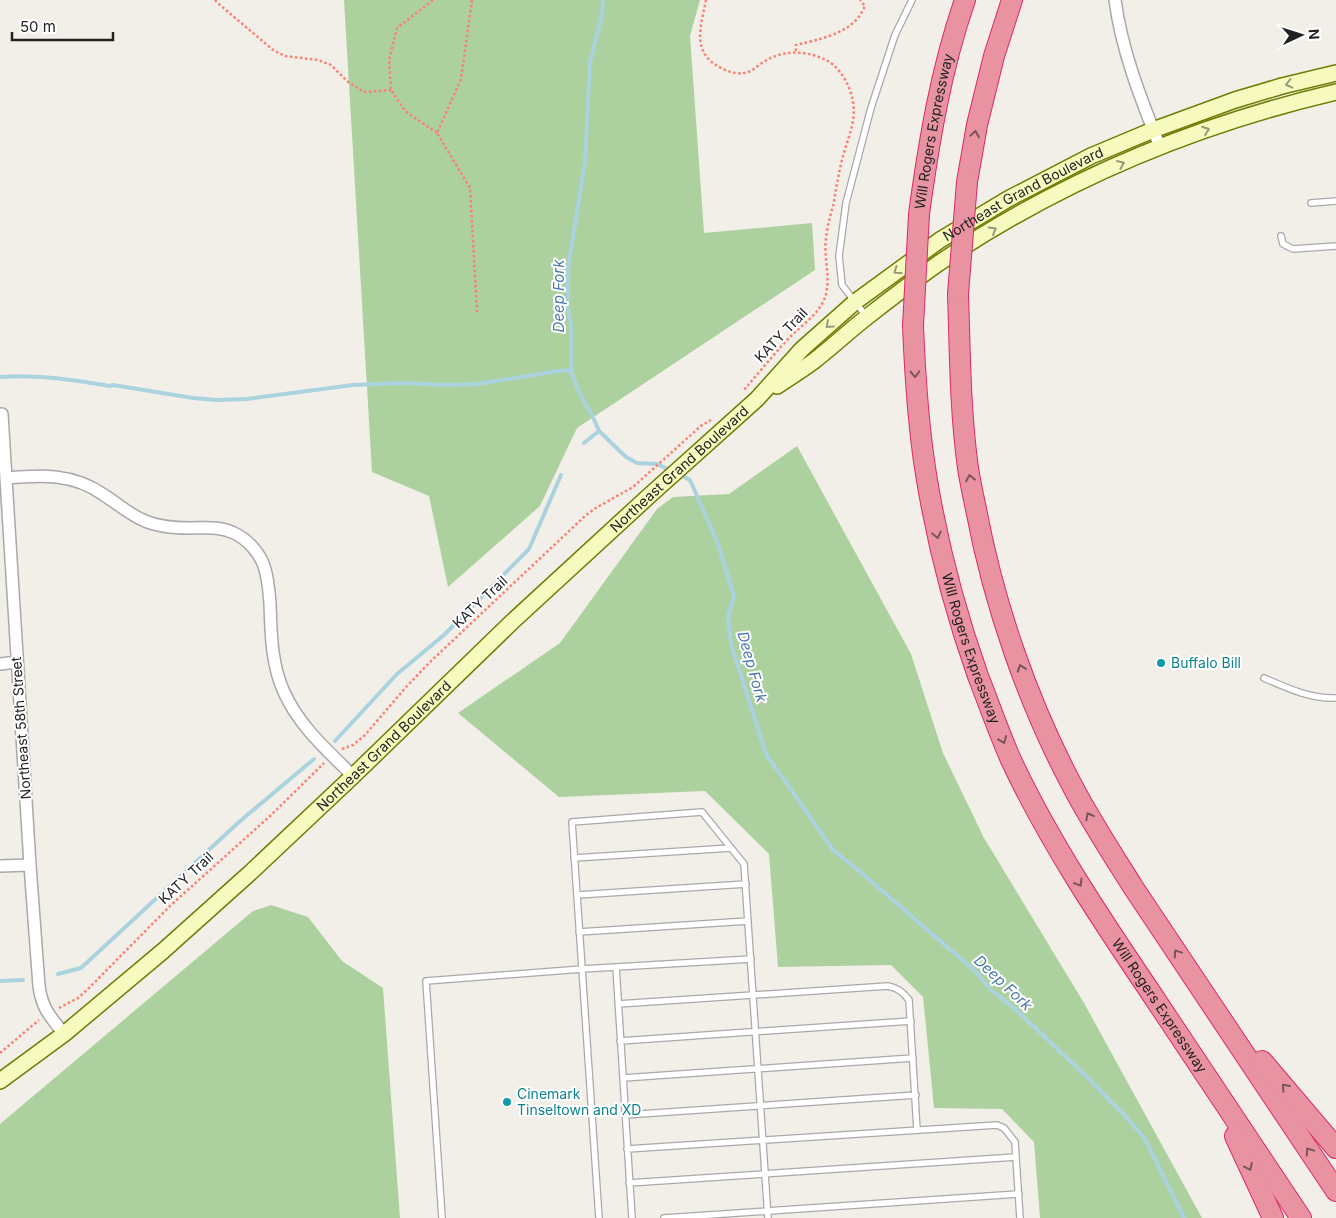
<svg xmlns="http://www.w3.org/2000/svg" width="1336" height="1218" font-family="Inter,sans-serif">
	<rect width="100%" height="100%" fill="#f2efe9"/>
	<path fill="#add19e" d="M344,0H700L690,36L704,233L812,223L815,270L577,428L540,506L448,587L429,496L372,472Z
		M797,446L911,654L943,753L984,838L1084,1003L1202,1218H1040L1034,1142L1002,1109L934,1108L923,997L891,965L778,967L769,854L705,791L559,797L458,713L560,643L657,509L673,497L729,494Z
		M271,905L308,917L342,961L383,988L400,1218H0V1124L253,911Z"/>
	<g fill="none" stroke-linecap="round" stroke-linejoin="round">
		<path stroke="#aad3df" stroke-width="4" d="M603,0L602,15L590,62L585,161L568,269V306L571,327V372L580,394L592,415L599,431L626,457L637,463L657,464L672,471
			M0,377C37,374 73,380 110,386L113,385L193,398L217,400L247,399L353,385L403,383L445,385L477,384L565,370L571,372
			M584,443L599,431
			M679,474L690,480L718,544L734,596L728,617L731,644L766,754L833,850L865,876L975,971L990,989L1015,1009L1085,1075L1127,1118L1145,1139L1184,1218
			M335,741L397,674L444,635L529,549L561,475
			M58,974L81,968L239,822L314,759
			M0,981L23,980"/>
		<g stroke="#a9a9a9" stroke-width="8">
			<path id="lane" d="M1311,203L1336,201
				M1281,236L1283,244L1293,249L1336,246
				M866,316L842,285L839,256L846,203L871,108L895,35L912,0
				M1264,678C1287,688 1310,699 1336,698
				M574,858L731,848
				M577,895L746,884
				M579,932L748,921
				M616,967L632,1218
				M618,1004L888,986C898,988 903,992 909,1000L917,1130
				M620,1041L911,1021
				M623,1078L913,1058
				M625,1115L916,1095
				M627,1149L997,1125L1004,1128L1015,1142L1020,1218
				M629,1183L1016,1157
				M442,1218L426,981L582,969L751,959
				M599,1218L572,822L702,812L744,864L768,1218
				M664,1218L1019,1194"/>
		</g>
		<g stroke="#a9a9a9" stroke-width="14">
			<path id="street" d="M1115,0C1122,52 1141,99 1160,147
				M2,414L30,865L39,986C42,1009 50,1016 64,1034
				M6,478C42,475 73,473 104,495C118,504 130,515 145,521C159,527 175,528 190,528C205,528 220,526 234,533C247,539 259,552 264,566C268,577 269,591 270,603C271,632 271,664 284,692C299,726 327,750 353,776
				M0,664L17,662
				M0,866L30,865"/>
		</g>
		<g stroke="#707d05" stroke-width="18">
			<g id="secondary">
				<path d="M777,386C789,378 802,370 814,361C832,347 849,331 867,317C890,299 915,280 939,263C1059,182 1195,125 1336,92"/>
				<path id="s1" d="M0,1081L64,1034L163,951L250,873L353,776L513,621L650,495L757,399L802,349L855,302L940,240L1008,199L1091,156L1153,130L1235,100L1282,86L1336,73"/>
			</g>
		</g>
		<g stroke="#dc2a67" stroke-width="22">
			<g id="highway">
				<path d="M967,182L977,125L994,56L1012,0"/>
				<path id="s2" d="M919,214C929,141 941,69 965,0"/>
				<path d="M958,294C960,352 960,410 968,468C970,481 973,495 976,509C994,605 1028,703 1074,789C1092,823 1113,855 1133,887L1336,1191"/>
				<path id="s3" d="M913,326C915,375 918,425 926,474C937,543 955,611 978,676C989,704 999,733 1011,760C1049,841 1099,916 1149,990C1200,1066 1251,1142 1301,1218"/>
				<path d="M1262,1061L1336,1148"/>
				<path d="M1235,1136L1273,1218"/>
			</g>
		</g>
		<path stroke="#fa8072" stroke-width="2.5" stroke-dasharray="2.5 2.5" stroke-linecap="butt" d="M215,0L220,5L273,50L285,56L318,60L331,65L347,81L364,92L391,90
			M433,0L397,28L389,60L391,90L405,111L437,133
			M472,0L461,79L437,133L470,188L477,312
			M706,0C702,22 691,50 716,65C723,70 736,75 744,73C753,72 760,63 767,60C786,49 809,51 828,61C841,69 851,87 853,102C857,123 845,144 841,164C838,177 836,189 834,202C831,214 827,226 826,239C823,260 833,282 823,302C816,316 801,326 790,337C773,355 758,374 743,391
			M796,51V45C816,40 843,35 857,19C860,16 863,10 865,6L860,0
			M342,749L353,745L365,735L407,686L430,662L584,517L594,509L633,487L702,425L711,420
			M59,1008L78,998L88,989L170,906L270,816L324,763
			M0,1053L39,1020"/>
		<use href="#lane" stroke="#fff" stroke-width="5.5"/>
		<use href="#street" stroke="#fff" stroke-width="11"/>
		<use href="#secondary" stroke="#f7fabf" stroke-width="15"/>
		<use href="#highway" stroke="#e892a2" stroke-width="20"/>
		<g stroke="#dc2a67" stroke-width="22" stroke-linecap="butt">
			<path id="highway-bridge" d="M958,294L967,182
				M913,326L919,214"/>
		</g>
		<use href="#highway-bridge" stroke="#e892a2" stroke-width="20"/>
	</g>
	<defs><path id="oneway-chevron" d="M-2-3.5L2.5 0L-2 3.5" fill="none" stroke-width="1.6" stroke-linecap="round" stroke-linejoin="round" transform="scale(1.25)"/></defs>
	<g stroke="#979978">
		<use href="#oneway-chevron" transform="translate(1289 84) rotate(166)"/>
		<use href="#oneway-chevron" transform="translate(1206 130) rotate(-20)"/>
		<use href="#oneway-chevron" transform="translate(1121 164) rotate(-23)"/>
		<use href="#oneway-chevron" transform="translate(993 230) rotate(-30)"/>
		<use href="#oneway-chevron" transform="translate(897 271) rotate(144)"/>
		<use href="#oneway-chevron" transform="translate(829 325) rotate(138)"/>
	</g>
	<g stroke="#7b545c">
		<use href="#oneway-chevron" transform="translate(975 134) rotate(-81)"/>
		<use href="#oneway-chevron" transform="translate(915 374) rotate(88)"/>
		<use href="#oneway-chevron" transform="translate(970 478) rotate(-101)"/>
		<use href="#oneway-chevron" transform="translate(937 535) rotate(78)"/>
		<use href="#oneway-chevron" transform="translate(1021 668) rotate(-110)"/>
		<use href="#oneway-chevron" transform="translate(1003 740) rotate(68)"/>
		<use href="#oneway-chevron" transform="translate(1089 816) rotate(-119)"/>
		<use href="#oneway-chevron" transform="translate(1079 883) rotate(59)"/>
		<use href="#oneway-chevron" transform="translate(1177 953) rotate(-124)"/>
		<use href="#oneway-chevron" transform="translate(1285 1087) rotate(-131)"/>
		<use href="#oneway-chevron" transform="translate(1309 1151) rotate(-124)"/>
		<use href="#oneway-chevron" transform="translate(1249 1167) rotate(65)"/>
	</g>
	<g fill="#0f9aa8" stroke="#fff" stroke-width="2">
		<circle cx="1161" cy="663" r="5"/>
		<circle cx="507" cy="1102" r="5"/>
	</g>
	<g text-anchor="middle" stroke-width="4" stroke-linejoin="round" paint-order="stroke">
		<g font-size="14" fill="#222" stroke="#fff">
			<text dy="5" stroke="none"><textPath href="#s2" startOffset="84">Will Rogers Expressway</textPath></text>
			<text dy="5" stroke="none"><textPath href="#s1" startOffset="1358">Northeast Grand Boulevard</textPath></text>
			<text transform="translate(781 335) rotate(-46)" y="5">KATY Trail</text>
			<text dy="5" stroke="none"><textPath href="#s1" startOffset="915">Northeast Grand Boulevard</textPath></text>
			<text transform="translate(480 602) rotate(-43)" y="5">KATY Trail</text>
			<text dy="5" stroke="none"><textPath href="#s3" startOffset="329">Will Rogers Expressway</textPath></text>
			<text transform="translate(21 728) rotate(-94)" y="5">Northeast 58th Street</text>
			<text dy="5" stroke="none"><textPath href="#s1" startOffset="510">Northeast Grand Boulevard</textPath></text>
			<text transform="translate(186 878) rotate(-43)" y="5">KATY Trail</text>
			<text dy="5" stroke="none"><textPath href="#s3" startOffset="735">Will Rogers Expressway</textPath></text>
		</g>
		<g font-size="14" fill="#0d838f" stroke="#fff" text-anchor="start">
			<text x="1171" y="668">Buffalo Bill</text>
			<text x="517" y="1099">Cinemark<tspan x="517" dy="16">Tinseltown and XD</tspan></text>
		</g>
		<g font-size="15" font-style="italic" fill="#4a7aab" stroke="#fff">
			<text transform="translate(559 296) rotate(-90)" y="5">Deep Fork</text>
			<text transform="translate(752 667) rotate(74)" y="5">Deep Fork</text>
			<text transform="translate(1003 983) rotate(43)" y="5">Deep Fork</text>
		</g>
	</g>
	<g transform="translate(1301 35) rotate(86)" stroke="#ffffff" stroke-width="4" paint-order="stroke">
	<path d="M0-4L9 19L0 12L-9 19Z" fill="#222222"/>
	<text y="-8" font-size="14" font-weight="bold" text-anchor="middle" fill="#222222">N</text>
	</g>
	<path d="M12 32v8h101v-8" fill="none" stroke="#222222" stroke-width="2.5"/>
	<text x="20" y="32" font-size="15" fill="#222222" stroke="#ffffff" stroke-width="4" paint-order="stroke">50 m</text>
</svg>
